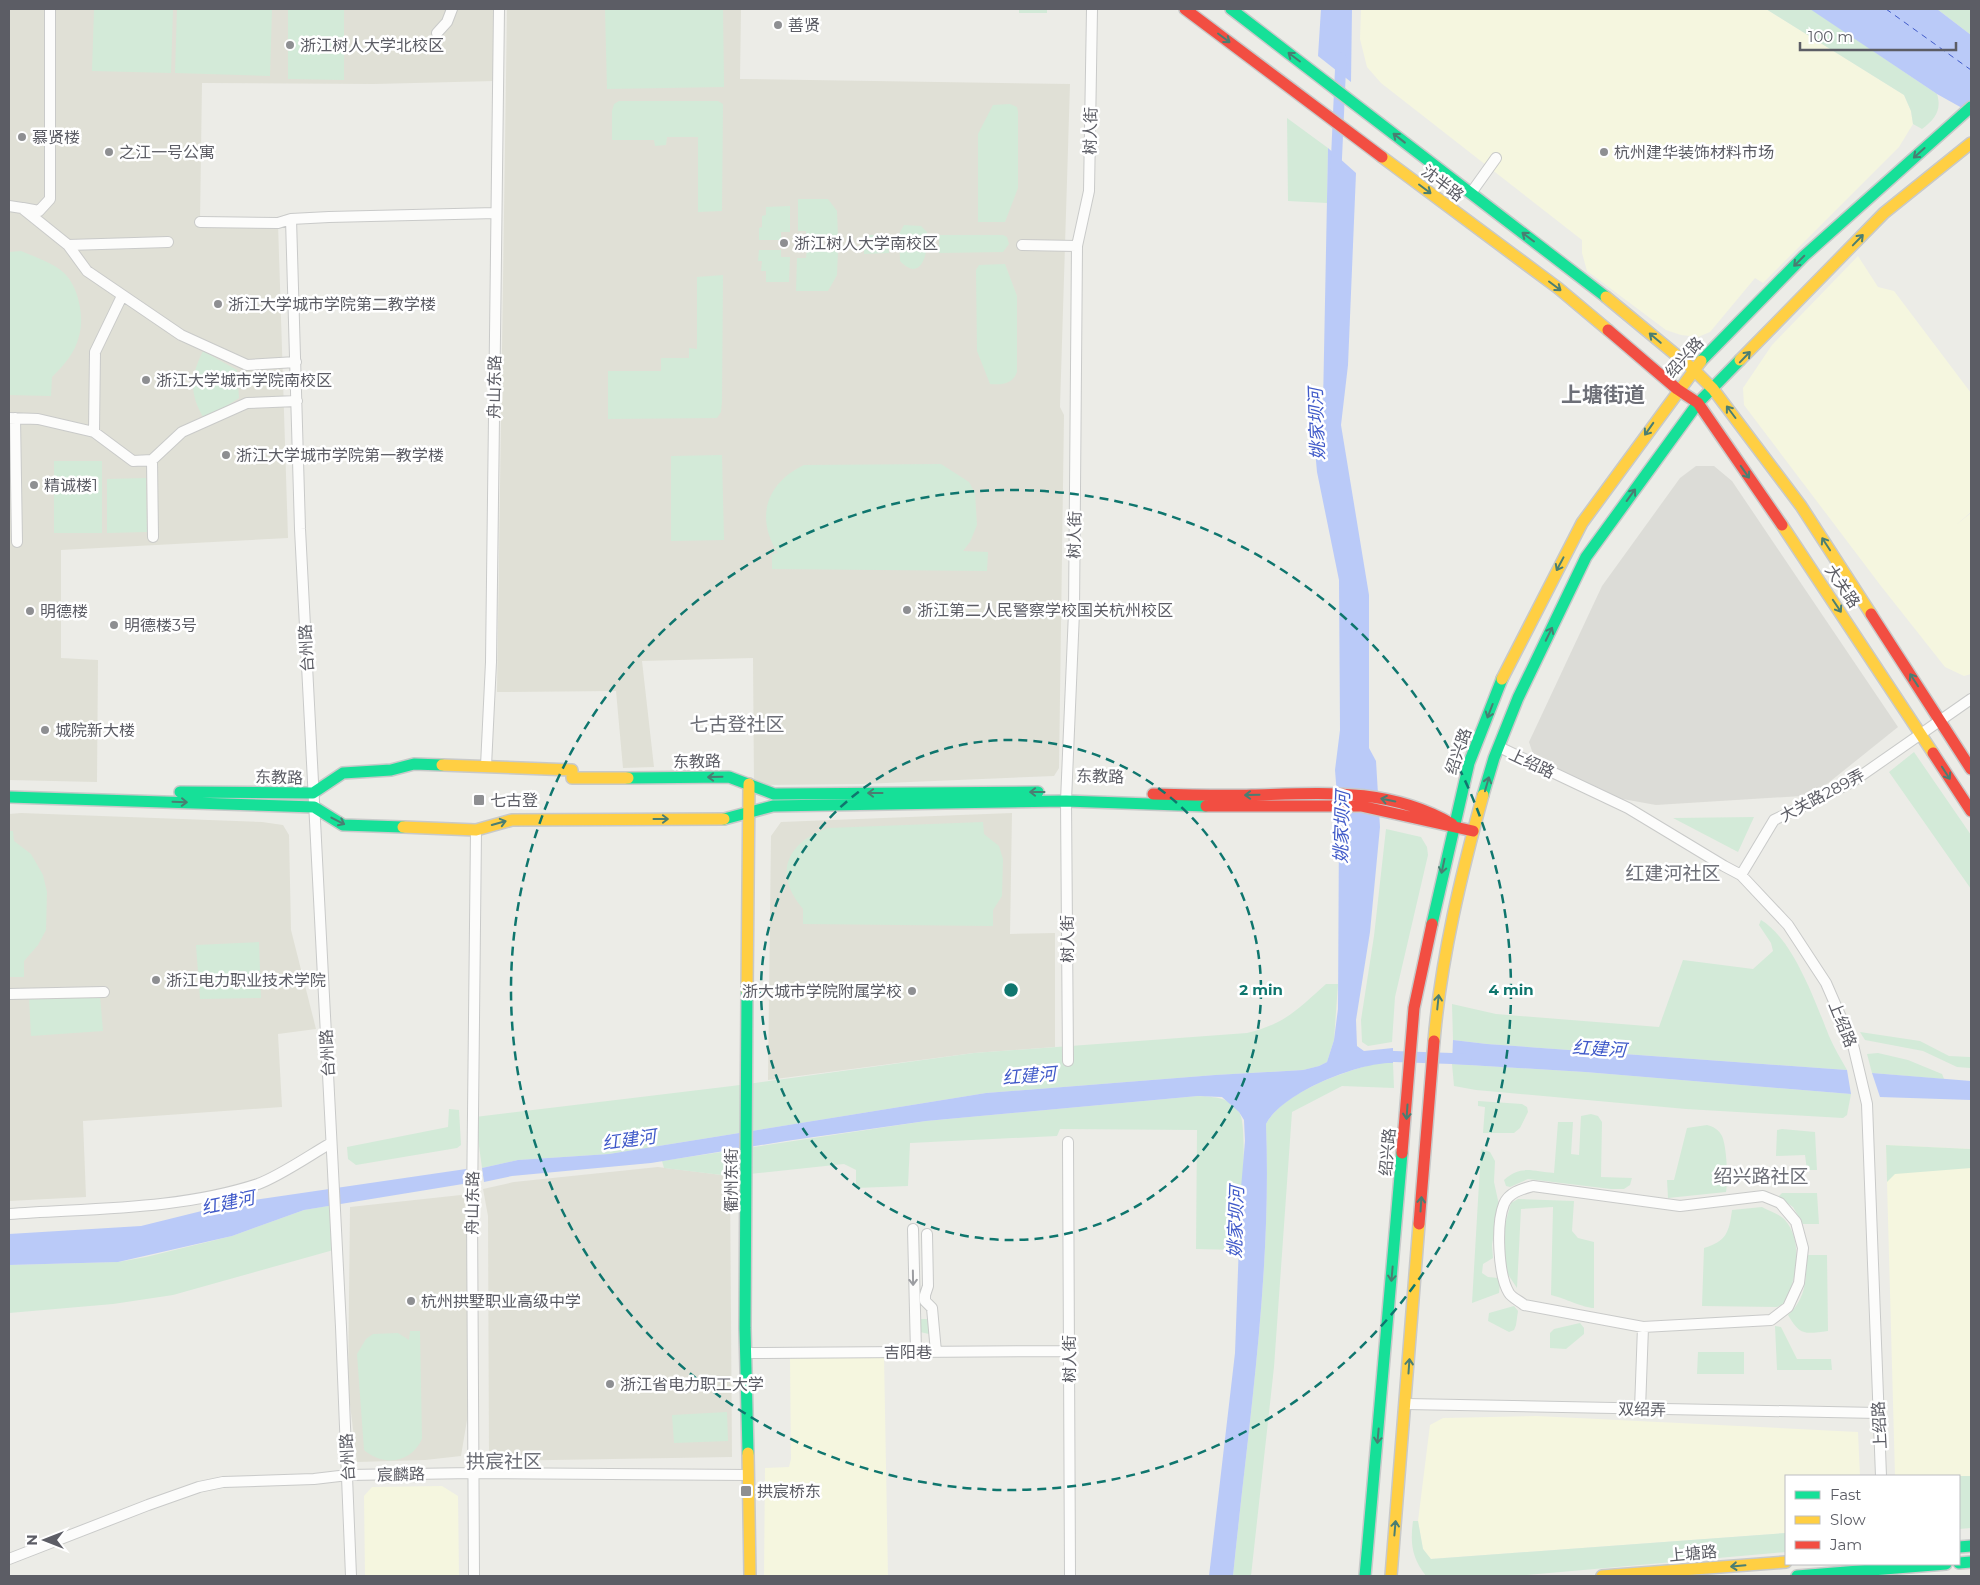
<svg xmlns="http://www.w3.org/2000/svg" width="1980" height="1585" font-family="Montserrat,'Noto Sans SC',sans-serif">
	<rect width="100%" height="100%" fill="#ecece7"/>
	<path fill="#f5f6df" d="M1361,9H1766L1904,95L1911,111L1913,124L1899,147L1763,283L1755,278L1710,332L1698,337L1681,335L1666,330L1587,271L1582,253V240L1381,83L1367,67L1360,39Z
		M1858,256L1878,287L1894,291L1971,393V512L1956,525L1971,513V674L1964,676L1945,667L1881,586L1744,405L1743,388L1772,345Z
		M1886,1145L1971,1149V1526L1959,1476H1895Z
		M884,1356L888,1576H764L765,1468L789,1467L791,1459L790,1357Z
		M1537,1416L1858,1432L1860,1476H1786V1533L1430,1559L1423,1549L1418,1521L1430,1425L1443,1418Z
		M442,1486L458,1496L459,1576H365L364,1496L372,1487Z"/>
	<path fill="#dcdcd7" d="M1696,466H1714L1732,481L1898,727L1822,788L1802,796L1656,805L1617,798L1535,760L1529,742L1602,586L1680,478Z"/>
	<path fill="#e0e0d6" d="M9,9H494L495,81L374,84L202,83L200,222L278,223L288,538L61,550V658L98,660L97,782L9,780Z
		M507,9H741L740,79L1070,84L1060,407L1064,415L1059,768L1054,776L862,784L754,785L753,658L642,661L654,767L623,768L616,691L497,692Z
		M21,813L262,822L283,825L289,835L291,930L316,1029L278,1034L282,1107L83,1121L86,1197L9,1201V814Z
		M1012,813L1010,934L1055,933V1047L974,1053L768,1080L771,836L781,822Z
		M658,1167L730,1176L732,1457L489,1461L488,1216L483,1189L514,1182Z
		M470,1194L474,1378L461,1456L425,1460L357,1462L348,1388L350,1207Z"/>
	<path fill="#d3ead8" d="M94,9H173L171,73L92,71Z
		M177,9H272L270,76L175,73Z
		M288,9H344V80L288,79Z
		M605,9H723L724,87L607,89Z
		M1019,9H1047V13H1019Z
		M1766,9H1811L1937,94C1942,110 1935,119 1922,129L1913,124L1911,111L1904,95Z
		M1937,9H1971V35Z
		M619,101H718L723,104L722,211L698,212V137H667L666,145L655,146L654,140H612V111L614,104Z
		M1010,104L1017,107L1018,112V188L1005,222H978V134L993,105Z
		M1287,118L1328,148L1327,203L1288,201Z
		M798,199H828L837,211L838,238L806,239V231H798Z
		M790,206V232H781V240H759V228L762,227V216L766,215V207Z
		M904,225L921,226L927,232C929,248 923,285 900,261L899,234Z
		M864,235H888L889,253L864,254Z
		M939,235H1003L1007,237L1009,244L1003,252L939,253Z
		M759,250H781V257H790L789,282H766V271H761L762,261H758Z
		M807,250H838L837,275L828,291H796L797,258H806Z
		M21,251C35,257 51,262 63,272C78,285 85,316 79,336C75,353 64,365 52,377L51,396L9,395V252Z
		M1005,264L1017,296V372C1013,384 1002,385 990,384L977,351L976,270L979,265Z
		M723,275L722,402L721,412L717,418L608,419V371H661V358H689V348L697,349V277Z
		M203,351L237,370L239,398L205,420C189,395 190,377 203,351Z
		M722,455L724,540L671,541V456Z
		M54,461H102V533H54Z
		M941,464L969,482L975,493L977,525L970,542L963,551L988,552L987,571L772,569V554L778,553C755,518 766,483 804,465Z
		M146,478L147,532L107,533V479Z
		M1914,752L1971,835V889L1889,772Z
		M1754,817L1738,852L1673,818Z
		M983,822L984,834L999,846L1003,859L1002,896L993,910V926L803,924V909C773,874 786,843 828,828Z
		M1386,829L1421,837L1427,847L1428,855L1395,997L1392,1042L1368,1046L1362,1042L1361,1020L1374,936Z
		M9,831H13L14,841L31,854L43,875L47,892L46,930L38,945L24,961V977H9Z
		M1761,920C1793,939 1815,1001 1829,1036C1834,1048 1841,1059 1847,1070L1487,1044L1453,1040L1452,1004L1496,1014L1659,1027L1683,960L1753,969L1773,951L1771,943L1759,925Z
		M259,942L261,998L200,999L196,945Z
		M1326,984H1338L1334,1040L1327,1062L1319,1066L1303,1070L1215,1075L986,1093L609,1154L518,1160L482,1168L475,1117L732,1086L974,1053L1247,1033C1285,1024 1298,1009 1326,984Z
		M100,996L103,1031L31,1036L29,997Z
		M1860,1032L1920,1041L1949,1056L1970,1057V1068L1957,1067L1923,1051L1865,1040Z
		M1878,1053L1908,1060L1942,1074L1944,1079L1872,1073L1867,1054Z
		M1377,1063H1393L1394,1088L1342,1086L1292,1112L1274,1367L1251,1576H1233C1248,1426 1272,1276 1266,1124C1283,1092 1343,1072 1377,1063Z
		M1452,1064L1585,1072L1851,1094L1847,1115L1843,1118L1686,1109L1476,1090L1454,1086Z
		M1198,1096C1215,1097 1229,1097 1239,1112C1249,1125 1240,1227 1239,1250L1196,1249L1197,1130L1060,1129L1057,1136L910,1143L908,1186L856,1188V1170L844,1164L730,1176L664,1168L662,1161L926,1121Z
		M1478,1101L1522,1104L1527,1107L1528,1112L1520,1128L1514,1133H1483L1485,1107L1478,1106Z
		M449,1109L459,1110L461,1145L457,1148L356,1165L348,1159L347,1147L448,1127Z
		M1591,1114L1598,1116L1602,1122L1601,1177L1632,1178L1630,1185L1624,1189H1611L1528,1179L1510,1187L1506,1186L1504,1180C1521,1164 1533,1172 1554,1173L1558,1122H1573L1571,1154L1579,1155L1581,1116Z
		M1707,1125C1714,1127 1718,1129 1722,1136C1727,1147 1728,1181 1726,1192L1668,1198L1667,1180H1674L1687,1128Z
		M1782,1129L1815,1132L1817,1170H1807L1805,1155L1776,1156L1777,1130Z
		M1886,1145L1971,1149V1168L1895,1174L1887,1182Z
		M1481,1149L1490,1152L1495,1161L1494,1182L1499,1205L1492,1245L1493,1258L1483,1264L1482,1273L1488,1277L1498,1278L1500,1283L1499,1293L1472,1303Z
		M1782,1193H1817L1819,1224H1803L1793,1207L1778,1197Z
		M1518,1199L1574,1201L1572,1231L1578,1238L1594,1242V1308C1584,1308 1564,1298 1551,1295L1553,1207L1521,1209L1517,1288L1507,1273L1505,1266V1224L1511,1203Z
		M334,1205L337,1249L173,1295L113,1304L9,1313V1265L118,1262L146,1257L232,1236L304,1210Z
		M1762,1207C1769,1211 1780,1214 1785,1220C1804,1242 1796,1280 1785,1303L1777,1307L1702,1306L1704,1248C1727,1241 1729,1232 1732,1210Z
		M1806,1255H1827L1828,1331C1805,1334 1800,1336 1788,1315C1806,1299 1807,1278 1806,1255Z
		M1514,1306L1518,1311L1516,1325L1514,1330L1509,1332L1488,1321L1489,1313Z
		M920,1319H927L930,1321L932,1330L929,1334L920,1332Z
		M1580,1323L1584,1328V1334L1566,1349L1550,1348V1333L1554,1329Z
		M1775,1326L1781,1327L1797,1359H1831L1832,1370H1777Z
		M410,1331H420L422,1439C411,1463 384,1467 364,1450L357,1354L366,1339L373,1334L398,1333L409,1340Z
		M1698,1352H1744V1374H1697Z
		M727,1412L728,1441L674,1443L672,1415Z
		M1923,1476H1971V1528L1959,1529V1476Z
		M1413,1521H1418L1423,1549L1431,1559L1786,1533V1552L1515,1576H1426C1412,1558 1410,1544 1413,1521Z"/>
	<path fill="#bacaf8" d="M1321,9H1352L1351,82L1318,56Z
		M1810,9H1937L1971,35V113L1937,94Z
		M1328,148L1356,173L1348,365L1341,425L1369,595V748L1376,761L1380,827L1370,932L1356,1020L1357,1046L1364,1051L1393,1048V1063C1358,1062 1282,1093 1266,1124C1272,1276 1248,1426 1233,1576H1209L1235,1353L1241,1188L1245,1141L1244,1120L1239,1112L1222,1097L1198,1096L926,1121L786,1141L651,1163L512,1176L484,1182L482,1168L518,1160L609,1154L986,1093L1215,1075L1303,1070L1319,1066L1327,1062L1334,1040L1338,1009L1339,821L1335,770L1340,730L1339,580L1317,472L1312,417L1323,404Z
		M1453,1040L1487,1044L1847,1070L1851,1094L1585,1072L1452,1064Z
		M1872,1073L1971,1081V1100L1880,1097Z
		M466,1169L469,1183L304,1210L232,1236L118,1262L9,1265V1234L141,1226L234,1203Z"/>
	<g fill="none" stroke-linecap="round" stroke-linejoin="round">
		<path stroke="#bacaf8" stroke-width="11" d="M1336,169L1341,58
			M1380,1056L1466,1059"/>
		<path stroke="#405ac9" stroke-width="1" stroke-dasharray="6 5" stroke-linecap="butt" d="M1886,9L1971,70"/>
		<g stroke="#c9cac9" stroke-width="12">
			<path id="street" d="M437,33L447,22L452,9
				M1471,193L1496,158
				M9,206L22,208L68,245L87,271L181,335L247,365L296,362
				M23,208L39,211L50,199V9
				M291,219L300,529L341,1327L351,1576
				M200,222L278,223L291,219L329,217L496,213
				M68,245L168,242
				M1022,245L1077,246
				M9,418L38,419L94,432L133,461L152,460
				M15,418L17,542
				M94,432L95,352L122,296
				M153,537L152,460L182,432L247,403L297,401
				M1499,747L1628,808L1724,866L1741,875L1788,925L1826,983L1853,1045L1867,1104L1881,1476
				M486,766L491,662L499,9
				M1741,875L1774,820L1852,782L1971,699
				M9,994L104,992
				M1068,1061L1066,801L1074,612L1077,246L1089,191L1092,9
				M1068,1142L1070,1576
				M1533,1186L1680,1206L1763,1196L1780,1203L1796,1222L1803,1248L1799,1283L1788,1307L1771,1320L1643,1327L1524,1305C1520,1301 1512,1298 1509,1293C1498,1275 1496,1224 1504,1204C1509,1192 1522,1189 1533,1186Z
				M9,1214C91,1208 179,1210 258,1184C280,1176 310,1155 331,1143
				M913,1229L916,1352
				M927,1234L928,1286L925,1295V1301L932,1308L936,1352
				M746,1353L1069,1351
				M1406,1404L1878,1413
				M1640,1409L1643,1327
				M9,1559L148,1505L199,1487L223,1482L314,1479L348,1475L473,1473L748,1475
				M474,1576L472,1209L476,830"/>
		</g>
		<g stroke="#c8c9c9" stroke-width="14">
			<path id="fast" d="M1231,9L1606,297
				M1701,361L1804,256L1971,107
				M628,778L729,777L774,794L1038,792
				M180,792L313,793L343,773L391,770L414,764L442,765
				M1483,795L1494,758L1518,698L1586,557L1698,403L1740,360
				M9,797L314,807L343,825L403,827
				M724,819L773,806L1066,801L1206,806
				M1432,924L1469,763L1502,679
				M747,991L745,1328L748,1453
				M1959,1547L1971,1546
				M1959,1563L1971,1562
				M1365,1576L1402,1153
				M1797,1576L1946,1564"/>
		</g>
		<g stroke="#c8c9c9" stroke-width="14">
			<path id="slow" d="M1382,157L1558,288L1608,330
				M1606,297L1693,369L1713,389L1801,506L1871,614
				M1740,360L1884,213L1971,143
				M1782,525L1933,753
				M1502,679L1582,523L1701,361
				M442,765L572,770V778H628
				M403,827L476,830L512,820L724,819
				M747,991L749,784
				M1434,1041C1441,958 1461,875 1483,795
				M748,1453L750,1576
				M1391,1576L1419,1224
				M1602,1576L1786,1562"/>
		</g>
		<g stroke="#c8c9c9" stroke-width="14">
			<path id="jam" d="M1185,9L1382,157
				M1608,330L1677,389L1698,403L1782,525
				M1871,614L1971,769
				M1933,753L1971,811
				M1153,794C1186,795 1219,796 1252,795C1323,793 1388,787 1452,824
				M1206,806H1361L1473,831
				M1402,1153L1414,1008L1432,924
				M1419,1224L1434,1041"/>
		</g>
		<use href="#street" stroke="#fcfcfb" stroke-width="10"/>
		<use href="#fast" stroke="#16e098" stroke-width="11"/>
		<use href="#slow" stroke="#ffcf43" stroke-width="11"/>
		<use href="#jam" stroke="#f24e42" stroke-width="11"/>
	</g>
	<defs><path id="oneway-shaft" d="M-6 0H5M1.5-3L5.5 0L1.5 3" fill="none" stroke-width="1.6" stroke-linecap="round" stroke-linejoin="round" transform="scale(1.25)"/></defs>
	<g stroke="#4a7e72">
		<use href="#oneway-shaft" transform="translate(1224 38) rotate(37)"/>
		<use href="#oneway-shaft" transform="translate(1294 57) rotate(-143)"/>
		<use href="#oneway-shaft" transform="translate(1399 138) rotate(-142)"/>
		<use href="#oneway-shaft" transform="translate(1919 153) rotate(138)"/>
		<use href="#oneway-shaft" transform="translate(1425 189) rotate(37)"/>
		<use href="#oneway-shaft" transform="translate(1528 237) rotate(-143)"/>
		<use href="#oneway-shaft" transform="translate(1858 240) rotate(-46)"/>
		<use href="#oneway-shaft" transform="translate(1799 261) rotate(135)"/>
		<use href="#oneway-shaft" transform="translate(1555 286) rotate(37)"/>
		<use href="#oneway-shaft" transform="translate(1655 338) rotate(-140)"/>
		<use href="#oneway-shaft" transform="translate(1745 357) rotate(-46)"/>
		<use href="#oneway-shaft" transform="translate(1731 412) rotate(-127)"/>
		<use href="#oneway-shaft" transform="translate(1649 429) rotate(125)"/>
		<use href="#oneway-shaft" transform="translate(1745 472) rotate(55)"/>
		<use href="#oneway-shaft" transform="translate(1631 495) rotate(-54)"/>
		<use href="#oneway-shaft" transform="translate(1826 544) rotate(-123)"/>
		<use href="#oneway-shaft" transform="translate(1560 564) rotate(118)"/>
		<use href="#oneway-shaft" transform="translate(1837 606) rotate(56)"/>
		<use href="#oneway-shaft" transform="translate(1549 634) rotate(-64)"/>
		<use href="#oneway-shaft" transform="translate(1914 680) rotate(-123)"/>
		<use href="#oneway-shaft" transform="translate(1490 711) rotate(111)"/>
		<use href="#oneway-shaft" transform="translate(1946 773) rotate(57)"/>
		<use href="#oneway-shaft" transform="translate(715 777) rotate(179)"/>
		<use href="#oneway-shaft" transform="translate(1487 784) rotate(-74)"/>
		<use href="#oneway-shaft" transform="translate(1037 792) rotate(180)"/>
		<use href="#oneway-shaft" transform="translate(875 793) rotate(180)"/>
		<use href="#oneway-shaft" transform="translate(1252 795) rotate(179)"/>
		<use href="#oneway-shaft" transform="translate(1388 800) rotate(-169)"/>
		<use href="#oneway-shaft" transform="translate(180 802) rotate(2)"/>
		<use href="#oneway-shaft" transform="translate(661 819)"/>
		<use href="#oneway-shaft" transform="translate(338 821) rotate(27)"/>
		<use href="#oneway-shaft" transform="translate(499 823) rotate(-16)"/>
		<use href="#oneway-shaft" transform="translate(1443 866) rotate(102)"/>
		<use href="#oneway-shaft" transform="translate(1438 1002) rotate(-84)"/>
		<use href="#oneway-shaft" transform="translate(1407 1112) rotate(94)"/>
		<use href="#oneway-shaft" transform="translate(1421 1204) rotate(-86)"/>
		<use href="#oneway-shaft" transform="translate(1392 1274) rotate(95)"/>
		<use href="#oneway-shaft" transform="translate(1409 1366) rotate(-86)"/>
		<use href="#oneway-shaft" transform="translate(1378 1436) rotate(95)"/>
		<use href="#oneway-shaft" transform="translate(1395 1528) rotate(-85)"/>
		<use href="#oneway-shaft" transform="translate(1738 1566) rotate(175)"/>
	</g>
	<use stroke="#9c9da1" href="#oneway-shaft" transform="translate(913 1278) rotate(89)"/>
	<g fill="none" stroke="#0f766e" stroke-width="2.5" stroke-dasharray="9 6">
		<circle cx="1011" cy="990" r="250"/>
		<circle cx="1011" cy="990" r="500"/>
	</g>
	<g fill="#8e8f92" stroke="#fff" stroke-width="2">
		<circle cx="778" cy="25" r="5"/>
		<circle cx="290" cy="45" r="5"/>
		<circle cx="22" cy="137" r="5"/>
		<circle cx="109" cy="152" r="5"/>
		<circle cx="1604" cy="152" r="5"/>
		<circle cx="784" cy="243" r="5"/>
		<circle cx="218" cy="304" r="5"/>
		<circle cx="146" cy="380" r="5"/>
		<circle cx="226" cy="455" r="5"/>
		<circle cx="34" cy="485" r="5"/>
		<circle cx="907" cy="610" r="5"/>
		<circle cx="30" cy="611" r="5"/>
		<circle cx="114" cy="625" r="5"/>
		<circle cx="45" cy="730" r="5"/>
		<rect x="473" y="794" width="12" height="12" rx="2.5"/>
		<circle cx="156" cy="980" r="5"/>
		<circle cx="912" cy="991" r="5"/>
		<circle cx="411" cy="1301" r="5"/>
		<circle cx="610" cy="1384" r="5"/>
		<rect x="740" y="1485" width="12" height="12" rx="2.5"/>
	</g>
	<g text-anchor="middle" stroke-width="5" stroke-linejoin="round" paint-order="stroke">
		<g font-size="16" fill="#5c5d65" stroke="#fff" text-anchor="start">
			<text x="788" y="31">善贤</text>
			<text x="300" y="51">浙江树人大学北校区</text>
			<text x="32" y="143">慕贤楼</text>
			<text x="119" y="158">之江一号公寓</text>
			<text x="1614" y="158">杭州建华装饰材料市场</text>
			<text x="794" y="249">浙江树人大学南校区</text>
			<text x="228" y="310">浙江大学城市学院第二教学楼</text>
			<text x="156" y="386">浙江大学城市学院南校区</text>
			<text x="236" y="461">浙江大学城市学院第一教学楼</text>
			<text x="44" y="491">精诚楼1</text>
			<text x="917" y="616">浙江第二人民警察学校国关杭州校区</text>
			<text x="40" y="617">明德楼</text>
			<text x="124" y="631">明德楼3号</text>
			<text x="55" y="736">城院新大楼</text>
			<text x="490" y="806">七古登</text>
			<text x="166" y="986">浙江电力职业技术学院</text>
			<text x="902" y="997" text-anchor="end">浙大城市学院附属学校</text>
			<text x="421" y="1307">杭州拱墅职业高级中学</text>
			<text x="620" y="1390">浙江省电力职工大学</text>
			<text x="757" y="1497">拱宸桥东</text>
		</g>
		<g font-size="16" fill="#5c5d65" stroke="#fff">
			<text transform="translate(1090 131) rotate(-89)" y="6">树人街</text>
			<text transform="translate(1443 183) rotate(37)" y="6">沈半路</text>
			<text transform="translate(1684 357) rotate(-48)" y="6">绍兴路</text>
			<text transform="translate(494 387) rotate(-89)" y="6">舟山东路</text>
			<text transform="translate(1074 535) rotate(-89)" y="6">树人街</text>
			<text transform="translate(1843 586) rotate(56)" y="6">大关路</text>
			<text transform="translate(306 648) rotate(-93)" y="6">台州路</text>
			<text transform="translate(1458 751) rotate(-71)" y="6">绍兴路</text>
			<text transform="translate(697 761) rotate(-1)" y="6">东教路</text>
			<text transform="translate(1532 763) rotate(25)" y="6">上绍路</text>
			<text transform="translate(1100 776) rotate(1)" y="6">东教路</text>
			<text transform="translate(279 777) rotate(1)" y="6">东教路</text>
			<text transform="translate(1822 795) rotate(-28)" y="6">大关路289弄</text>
			<text transform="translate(1067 939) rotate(-90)" y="6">树人街</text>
			<text transform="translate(1843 1024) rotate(68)" y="6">上绍路</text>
			<text transform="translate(327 1053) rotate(-93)" y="6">台州路</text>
			<text transform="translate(1387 1152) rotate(-85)" y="6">绍兴路</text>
			<text transform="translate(731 1180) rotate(-90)" y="6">衢州东街</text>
			<text transform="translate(472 1203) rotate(-89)" y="6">舟山东路</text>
			<text x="908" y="1358">吉阳巷</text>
			<text transform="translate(1069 1359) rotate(-90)" y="6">树人街</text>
			<text transform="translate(1642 1409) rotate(1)" y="6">双绍弄</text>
			<text transform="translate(1879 1425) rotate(-93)" y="6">上绍路</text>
			<text transform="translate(347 1457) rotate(-93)" y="6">台州路</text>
			<text transform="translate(401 1474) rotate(-1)" y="6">宸麟路</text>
			<text transform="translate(1693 1553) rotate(-5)" y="6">上塘路</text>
		</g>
		<g font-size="18" font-style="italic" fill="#405ac9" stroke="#fff">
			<text transform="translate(1317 424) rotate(-92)" y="6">姚家坝河</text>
			<text transform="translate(1342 827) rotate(-88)" y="6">姚家坝河</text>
			<text transform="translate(1599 1049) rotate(3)" y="6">红建河</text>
			<text transform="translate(1029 1076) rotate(-5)" y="6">红建河</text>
			<text transform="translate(629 1140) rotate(-8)" y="6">红建河</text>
			<text transform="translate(228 1203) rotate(-12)" y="6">红建河</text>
			<text transform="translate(1236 1222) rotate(-88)" y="6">姚家坝河</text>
		</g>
		<g font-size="19" fill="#6d6f77" stroke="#fff">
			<text x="737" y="731">七古登社区</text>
			<text x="1673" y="880">红建河社区</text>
			<text x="1761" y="1183">绍兴路社区</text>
			<text x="504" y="1468">拱宸社区</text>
		</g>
		<g font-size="21" font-weight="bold" fill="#6d6f77" stroke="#fff">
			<text x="1603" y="402">上塘街道</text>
		</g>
	</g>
	<circle cx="1011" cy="990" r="8" fill="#0f766e" stroke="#fff" stroke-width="2.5"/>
	<g font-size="15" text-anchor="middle" font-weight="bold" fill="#0f766e" stroke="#fff" stroke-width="5" stroke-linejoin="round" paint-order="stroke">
		<text x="1261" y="995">2 min</text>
		<text x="1511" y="995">4 min</text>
	</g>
	<rect width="1980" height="1585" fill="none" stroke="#5c5d65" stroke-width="20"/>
	<rect x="1785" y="1475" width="175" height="90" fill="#ffffff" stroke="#bebec1"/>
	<rect x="1795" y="1491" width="25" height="8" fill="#16e098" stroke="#bebec1"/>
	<text x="1830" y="1500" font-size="15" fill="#5c5d65">Fast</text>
	<rect x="1795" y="1516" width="25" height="8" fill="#ffcf43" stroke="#bebec1"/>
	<text x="1830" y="1525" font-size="15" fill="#5c5d65">Slow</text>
	<rect x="1795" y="1541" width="25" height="8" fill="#f24e42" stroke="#bebec1"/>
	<text x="1830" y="1550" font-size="15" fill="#5c5d65">Jam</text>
	<g transform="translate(45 1540) rotate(270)" stroke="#ffffff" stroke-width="4" paint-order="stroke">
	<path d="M0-4L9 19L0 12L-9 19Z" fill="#5c5d65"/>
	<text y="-8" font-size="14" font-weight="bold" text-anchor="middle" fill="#5c5d65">N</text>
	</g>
	<path d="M1800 42v8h156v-8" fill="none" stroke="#5c5d65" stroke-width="2.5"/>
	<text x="1808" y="42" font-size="15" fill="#5c5d65" stroke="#ffffff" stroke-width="4" paint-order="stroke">100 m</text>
</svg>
